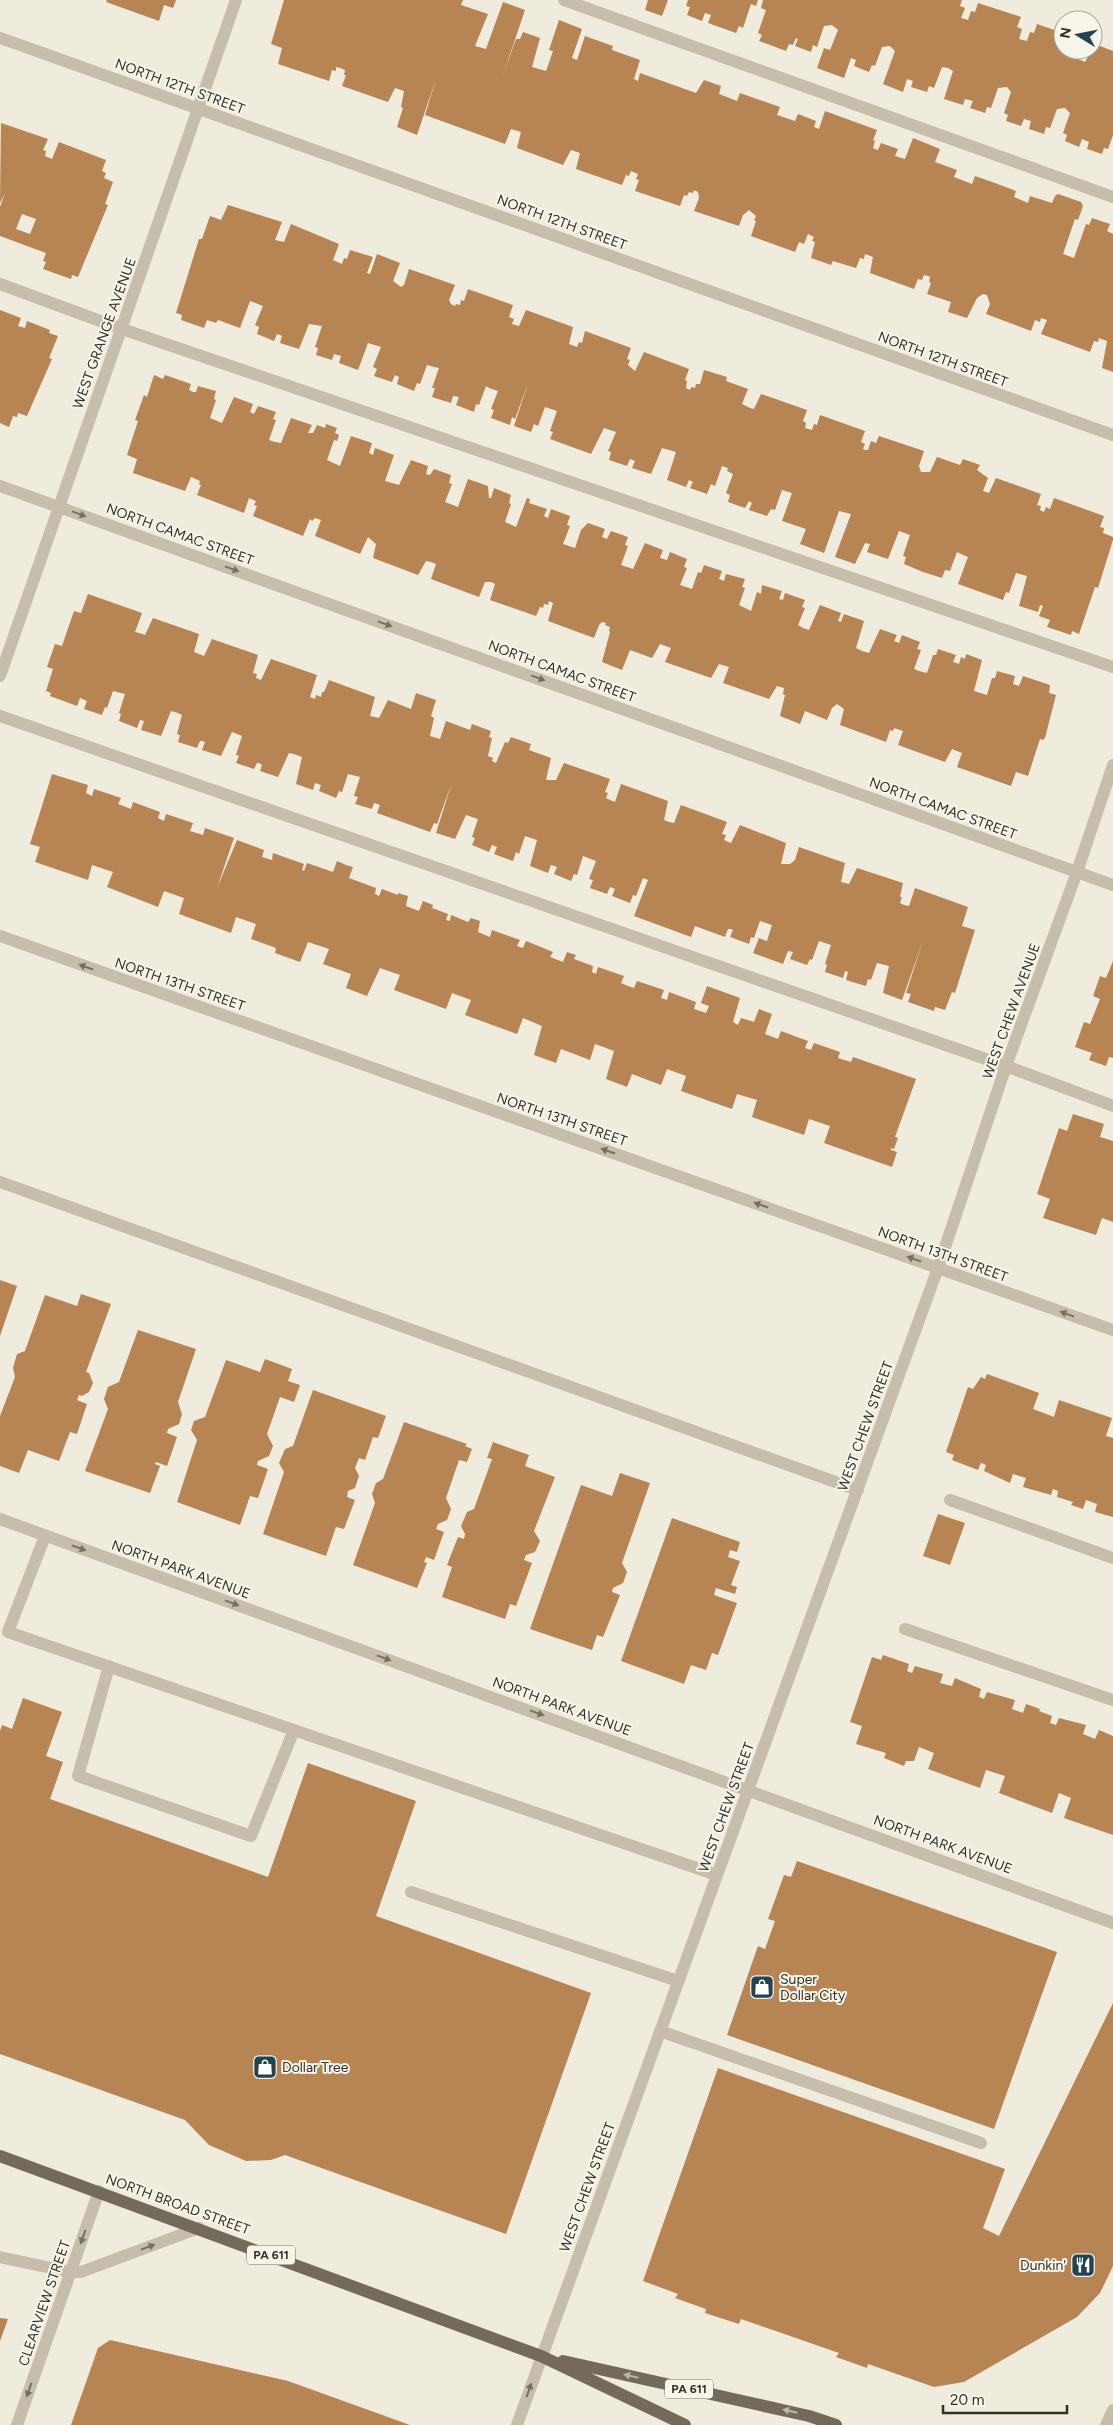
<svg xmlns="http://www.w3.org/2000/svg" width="1113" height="2425" font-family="Figtree,sans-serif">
	<rect width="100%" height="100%" fill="#efebdd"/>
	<path fill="#b78453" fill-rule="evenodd" d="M107,0H176L173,8L164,5L159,21L106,2Z
		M284,0H463L461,5L488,14L475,46L486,49L503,2L525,10L503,75L516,39H520L523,32L540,38L532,67L546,71L553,51L549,50L559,20L582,29L572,58L577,60L585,36L613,46L612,50L640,60L634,79L638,81L640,73L696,93L704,80L721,86L719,94L737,101L740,93L780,107L777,115L795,121L798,114L816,121L814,127L819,129L825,111L877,130L873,140L875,141L873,148L875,149L878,150L881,143L898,149L895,156L905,159L913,138L940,149L935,162L957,170L954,177L972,184L975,176L995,183L1016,191L1014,197L1028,203L1030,196L1052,203L1055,196L1058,194L1081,202L1083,206L1078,220L1075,219L1063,254L1074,258L1086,224L1089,225L1092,218L1110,224L1107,231L1113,234V372L1102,368L1107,341L1099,338L1098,342L1094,341L1090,352L1041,334L1047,320L1041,318L1040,322L1035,320L1031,331L986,314L990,304L987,295L983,294L977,298L967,318L948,312L951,302L927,294L931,283L929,282L930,277L928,276L924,275L922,280L918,279L914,289L870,273L873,257L865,254L864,259L860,258L856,268L833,261L831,265L811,258L815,242L812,241L814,237L808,234L804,244L799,242L795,252L751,236L756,221L754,220L756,216L749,210L743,215L739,226L694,211L699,198L698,192L694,190L693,193L689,192L687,196L684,195L680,206L635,191L639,180L636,179L638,174L631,171L629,176L626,175L622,185L576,169L580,153L571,150L563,165L517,148L521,132L511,129L505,144L425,115L436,79L417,135L397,127L403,108L401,107L404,91L395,88L388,102L342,86L346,75H344L345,70L340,68L336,67V71L332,70L329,81L278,64L282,48L271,44Z
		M648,0H668L662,16L645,10Z
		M688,0H758L756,6L751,4L743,28L739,26L736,33L708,23L711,15L705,13L702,21L687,15L690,7L686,6Z
		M763,0H962L960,6L965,8L961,18L968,20L971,11L975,12L978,3L1021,17L1017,27L1022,29L1019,39L1027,41L1030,32L1034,33L1037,24L1063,33V50H1081L1078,59L1085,62L1095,44L1113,51V135L1108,149L1104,148L1102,154L1087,149L1089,142L1082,139L1079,147L1065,141L1067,135L1063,133L1070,113L1065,108L1057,109L1050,128L1046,127L1044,134L1029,129L1031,121L1024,119L1021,126L1006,121L1008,115L1004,113L1011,92L1007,87L998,88L991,108L987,107L985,113L970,108L973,101L965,99L963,105L944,99L953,71L948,68L942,67L934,88L929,86L927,92L911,87L913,81L907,79L903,92L883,84L895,51L890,46L882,47L875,66L872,65L869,72L854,66L856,60L851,58L844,78L817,68L824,48L830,50L838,30L832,25L824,26L817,47L813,45L811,52L795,46L798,39L796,38L793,45L789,44L786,51L759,41L762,35L758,33L766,10L761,8Z
		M1,123L48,139L43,150L46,151L45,156L52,159L59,142L106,160L102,171L106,173L104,178L113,182L105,204L108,205L78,277L72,275L71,279L43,269L46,262L43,261L46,253L0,236V207L5,193L0,203ZM22,214L36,219L30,234L16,229Z
		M228,205L282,222L275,240L284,242L291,224L339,244L333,260L342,264L344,258L347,259L350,250L373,257L367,273L370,274L377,254L400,263L393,281L401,287L404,285L409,269L455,285L449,300L451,304L455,306L456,304L460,305L461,300L464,301L468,289L513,305L509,317L514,319L512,324L519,326L526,310L573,327L569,344L577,347L579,342L582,343L585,331L631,348L627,359L630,360L628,365L635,371L644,352L689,369L685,380L687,381L686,388L690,390L691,387L695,388L696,384H700L704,370L727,377L726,381L748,389L742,404L750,408L754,409L761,394L807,410L803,421L806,423L805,428L812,430L814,424L817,425L820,415L865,431L861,442L865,444L863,449L865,450H868L871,441L876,443L879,436L924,451L919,466L921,472H930L937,457L960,465L963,459L980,465L977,470L988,478L983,491L989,493L996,478L1041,494L1037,505L1041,506L1040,510L1044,512L1046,507L1050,509L1054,498L1104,516L1100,527L1104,528L1103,533L1113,537V540L1098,588L1095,587L1079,634L1072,631L1071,635L1047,627L1050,620L1039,616L1043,606L1040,605L1038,612L1019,606L1027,576L1016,573L1009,593L1006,592L1003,600L958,584L968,557L961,554L957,552L950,571L945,570L942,578L923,572L904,564L906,557L903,556L910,535L899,531L888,559L867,552L870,544L865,543L855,564L835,557L851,514L839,511L824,553L800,544L806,529L782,521L792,493L782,490L775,510L771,509L767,516L749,510L752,503L749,501L745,508L728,502L730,495L726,493L733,474L727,471L728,468L722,466L715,486L711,484L707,494L690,488L693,482L689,480L686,487L667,480L676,452L662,448L651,474L632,468L635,461L630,459L627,466L609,460L611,452L608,451L616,432L604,428L591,454L550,439L553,432L550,431L557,411L545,407L538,426L534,424L531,432L514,426L528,383L515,419L512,417L510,425L491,418L494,410L491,409L498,391L489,388L486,386L479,405L476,404L474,412L456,405L459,397L453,396L451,403L432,397L435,388H432L439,368L434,367L427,365L420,384L417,383L414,391L397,384L399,377L395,375L392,382L374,376L377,369L373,367L381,347L368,343L358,370L339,363L341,356L334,354L332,360L316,355L318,348L315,347L322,326L309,324L299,349L280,343L282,336L280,335L277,334L274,341L257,334L259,327L255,325L263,306L250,301L240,328L218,320L216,323L207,320L204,328L181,320L182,315L176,313L199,239H202L210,216L221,220Z
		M0,310L21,318L18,326L25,328L27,321L50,330L49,333L58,336L49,358L52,359L27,416L18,413L17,417L13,416L9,427L0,423Z
		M154,375L163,379L165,375L191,384L189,390L193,392H196L198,386L216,391L214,399L216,400L210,418L222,423L234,397L253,404L250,412L254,414L258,406L276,412L273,419L276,420L269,440L275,442L281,443L291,418L312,425L308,433H313L317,425L325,428L326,424L337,428L335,433L339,435L337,441L334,440L327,460L340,466L351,436L372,443L369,453L373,455L375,448L394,455L385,481L399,485L411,460L428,466L426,474L430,475L434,469L451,475L449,483L452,484L445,502L458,507L468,479L488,486L489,498H491L494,488L511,495L509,503L511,504L505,522L516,527L527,498L530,499L529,503L547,509L544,516L548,518L551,509L570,516L567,525L570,526L563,544L575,548L581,530L588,523L605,529L602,537L607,539L611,531L628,537L625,545L628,546L621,565L633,569L645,543L663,550L660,558L667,560L670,552L687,559L684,567L687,568L680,585L692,589L698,572L701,573L704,565L722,571L719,579L724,581L726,574L745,579L742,587L745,588L739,605L751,611L757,592L761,594L762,585L782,591L779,599L783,600L785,593L805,600L802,607L805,608L798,625L803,628L809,630L820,605L841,613L838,621L841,622L844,614L864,621L856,648L862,651L869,653L880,629L897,635L894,641L899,643L902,635L920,642L917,649L921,650L914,669L919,671L927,673L933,655H936L938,649L956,655L953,662L959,664L961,657L965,659L966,654L982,660L974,691L987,695L992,678H995L997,671L1015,676L1013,684L1019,686L1023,676L1050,685L1049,693L1056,695L1045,738L1043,740L1040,739L1028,776L1016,772L1011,786L957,767L962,753L952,749L945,762L898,745L903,731L894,728L893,731L890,730L886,742L840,725L844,709L837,704L832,708L827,720L805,711L800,724L780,716L785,695L783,694L784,688L777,686L769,699L723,683L729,667L719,664L711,678L665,662L671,648L660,644L652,658L630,650L622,670L602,662L610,632L609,631L610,627L605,625L606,623L602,622L599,625L594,638L548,621L553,603L549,601L548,605L544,604L543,608L540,607L536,616L490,600L495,584L491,582H485L479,597L431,579L436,564L431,562L426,561L418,575L373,558L376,544L368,537L360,554L315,536L321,520L315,518L312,521L310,519L303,536L253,516L257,506L254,505L256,501L249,498L244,513L197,495L201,485L199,484L200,481L191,477L185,491L133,473L137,459L127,455L138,421L135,420L144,395L147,397Z
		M88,594L142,613L135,632L139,633L145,635L153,618L199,634L194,652L204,656L212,639L258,655L253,673L257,674L256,678L261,680L271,659L317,675L310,697L315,699L316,695L321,697L322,692H324L329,680L375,697L370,716L379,718L388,700L411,709L416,693L436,700L431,716L434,718L430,736L440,739L446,721L470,730L472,724L491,731L489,737L492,738L488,756L493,758L492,761L496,763L505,742L508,743L511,737L531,744L529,750L551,758L546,780H556L564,763L610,779L605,792L608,793L606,798L610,800L615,802L621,784L668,801L664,820L669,822L674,823L681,805L727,822L722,834L726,835L724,840L731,843L740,825L786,843L781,864H790L795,860L799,847L845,863L841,882L849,884L857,868L903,883L900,897H902L900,903L904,905L909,906L915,888L968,907L962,926L975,930L955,993L952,992L945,1010L935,1007L934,1011L908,1002L911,994L906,993L923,941L902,1000L883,993L889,966L877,963L871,980L868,979L866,986L846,980L848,972L845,971L843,978L825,972L827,965L825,964L831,945L819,941L812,960L810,959L807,965L790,959L793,952L788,951L783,964L753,953L759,938L767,941L772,925L760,921L754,938L751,937L749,944L730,937L733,930L731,929H728L725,937L695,926L691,937L634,916L648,880L643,878L636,896L633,895L630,903L612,896L615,889L610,887L607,894L590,888L593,880L589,879L596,861L583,856L577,875L574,874L571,881L554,874L557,867L551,865L548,873L530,866L537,840L525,836L519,854L516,852L513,861L494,854L497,847L492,845L489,852L472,845L475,838L472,837L478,819L466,815L455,839L436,833L452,782L437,824L434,823L430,832L377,813L380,805L374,803L372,809L355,804L358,797L354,796L360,777L348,774L342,792L339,791L336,798L319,791L321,785L315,783L313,790L296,784L302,757L294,754L289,753L278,777L260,771L262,765L259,763H257L254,769L236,763L239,756L236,755L242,736L232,732L221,756L202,750L205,742L202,741H200L197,748L178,742L180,735L177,734L182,715L178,713L171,711L161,736L141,730L144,721L140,720L137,728L119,721L121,714L119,713L125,694L113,691L107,708L105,707L102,715L84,709L87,701L80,698L77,706L50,696L51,693L46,691L53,669L47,667L55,644L62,646L74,611L81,613Z
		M52,774L88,785L86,793L92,796L94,789L121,798L118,804L131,809L133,802L160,812L158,818L164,821L166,814L193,823L190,831L203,835L205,828L234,838L217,888L237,840L264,850L262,857L272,860L273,853L304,864L302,870L304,871L307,863L333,872L337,861L346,865L353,867L349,878L376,888L375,894L379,896L382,889L398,895V893L408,896L406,906L419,911L423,901L433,905L432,908L448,914L446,920L450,921L451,915L468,922L471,918L480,921L478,932L490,937L492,930L520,940L517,946L523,948L526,941L553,952L550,957L563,962L567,952L576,955L574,959L593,966L592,972L596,974L598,967L624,976L621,983L628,986L634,988L637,981L664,990L661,998L667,1000L669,992L696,1002L694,1009L706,1013L709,1006L701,1003L707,986L740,998L733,1022L738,1025L741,1018L754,1022L759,1009L772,1014L765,1034L778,1039L781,1031L808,1041L805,1048L811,1050L814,1043L840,1052L838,1058L851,1062L853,1057L916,1079L895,1137L898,1138L894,1149L891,1148V1150L897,1152L892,1167L824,1143L830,1126L809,1119L804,1135L752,1117L757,1100L737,1094L732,1109L681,1091L686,1076L667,1069L661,1085L632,1074L627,1087L606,1079L614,1051L606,1048L595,1044L590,1060L561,1049L556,1063L534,1055L542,1026L523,1018L517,1034L465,1015L471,1000L452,993L446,1009L394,990L400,975L380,968L367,996L346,988L351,974L323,964L329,949L308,942L300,962L275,953L276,948L251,939L256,924L236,917L231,933L179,914L184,898L164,891L158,907L107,887L113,872L92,865L88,880L35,862L40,847L30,844Z
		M1113,961V1058L1109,1057L1106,1066L1089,1060L1092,1053L1075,1047L1084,1022L1090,1024L1100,999L1093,996L1100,976L1106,978Z
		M1073,1114L1104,1124L1100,1137L1113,1141V1222L1102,1218L1096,1235L1043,1218L1050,1199L1037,1194L1059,1128L1067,1131Z
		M0,1280L17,1286L0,1336Z
		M81,1294L111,1304L86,1372L89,1373L93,1383L89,1392L82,1396L79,1395L77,1400L87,1404L77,1434L70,1432L59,1461L28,1450L19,1473L0,1466V1416L15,1377L13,1368L17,1354L25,1351L45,1295L77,1306Z
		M138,1330L196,1349L178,1402L182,1414L179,1424L168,1429L167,1433L177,1437L167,1466L156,1462L155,1464L160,1466L150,1493L85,1471L108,1409L104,1399L108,1387L119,1382Z
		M265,1359L292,1369L288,1381L300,1385L294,1402L280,1397L267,1434L273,1446L269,1456L258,1461L257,1465L268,1469L258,1498L250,1496L240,1525L177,1502L197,1440L191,1430L194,1421L205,1417L226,1360L260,1372Z
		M987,1374L1039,1393L1033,1409L1041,1412L1054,1417L1059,1400L1112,1418L1106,1436L1113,1438V1517L1095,1512L1097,1504L1086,1500L1083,1509L1071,1505L1073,1502L1057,1497L1058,1491L1053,1489L1051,1495L1023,1487L1026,1478L1013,1474L1010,1483L984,1471L986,1465L984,1464L981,1463L978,1470L952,1460L954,1455L946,1452L968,1387L973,1389L981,1377L985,1379Z
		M313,1390L386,1416L378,1438L373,1437L365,1460L359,1458L355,1468L359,1476L355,1488L348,1491L347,1497L355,1500L344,1529L336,1527L326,1556L263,1534L284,1472L279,1463L285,1449L293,1446Z
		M404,1422L467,1444L465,1446L472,1449L467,1462L459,1460L446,1498L451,1509L447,1520L438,1524L436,1529L444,1532L434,1560L426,1557L424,1562L427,1563L417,1588L353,1565L375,1503L372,1494L376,1483L383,1479Z
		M493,1442L529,1455L525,1466L555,1477L534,1531L540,1541L535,1552L526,1555L524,1560L532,1563L516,1606L510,1604L505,1619L442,1597L452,1567L447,1565L458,1537L464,1539L465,1534L461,1526L467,1512L474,1509L492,1459L487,1458Z
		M620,1473L650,1483L622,1563L627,1572L623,1583L613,1588L612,1592L620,1595L603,1637L597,1635L592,1650L530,1629L581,1485L612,1496Z
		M938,1514L965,1523L950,1565L923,1556Z
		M672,1518L740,1542L737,1552L730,1550L728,1557L740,1561L731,1585L737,1587L735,1594L716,1588L714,1595L737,1603L718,1655L712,1653L706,1670L691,1665L684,1684L621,1661Z
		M883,1655L909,1664L907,1671L912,1673L915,1666L943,1674L940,1683L952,1686L955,1678L981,1689L979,1697L984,1699L987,1692L1015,1700L1012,1709L1023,1713L1026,1704L1040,1709L1039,1711L1052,1716L1050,1723L1056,1725L1059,1718L1086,1725L1083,1734L1095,1739L1099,1730L1113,1736V1835L1064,1818L1071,1798L1059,1793L1052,1813L999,1793L1005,1776L986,1770L980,1788L928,1769L934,1753L919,1747L914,1761H906L904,1766L884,1758L886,1753L856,1744L862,1726L850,1722L872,1657L881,1660Z
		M23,1698L62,1712L46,1756L63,1762L50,1799L268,1877L308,1763L416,1801L376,1916L591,1993L506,2234L285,2155L271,2160L246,2161L209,2145L185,2120L0,2054V1731L2,1725L12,1729Z
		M797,1861L1057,1952L994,2129L727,2035L758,1946L765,1949L775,1921L768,1919L784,1875L791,1877Z
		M1113,2003V2266L1100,2293L1077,2317L964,2382L934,2387L868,2364L867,2368L836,2357L839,2353L741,2319L739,2324L705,2313L706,2309L675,2298L678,2294L643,2281L718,2068L1005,2169L983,2228L999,2236Z
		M0,2318L8,2319L0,2341Z
		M110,2340L288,2381L410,2425H71L98,2348Z"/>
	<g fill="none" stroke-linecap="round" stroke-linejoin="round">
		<path stroke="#c6beab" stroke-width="12" d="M564,0L1113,197
			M0,284L122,329L1113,667
			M0,716L1006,1066L1113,1106
			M0,1182L858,1490
			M950,1500L1113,1558
			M45,1536L8,1632L717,1875
			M905,1629L1113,1700
			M109,1666L78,1776L251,1836L294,1730
			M411,1892L678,1981
			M660,2031L981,2143"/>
		<path stroke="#c6beab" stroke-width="12" d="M0,38L1113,435
			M0,486L1113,885
			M0,676L236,0
			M0,936L1113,1330
			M0,1519L1113,1923
			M17,2425L99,2191
			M517,2425L938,1268L1006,1066L1077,872L1113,765"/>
		<path stroke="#c6beab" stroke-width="12" d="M0,2257L70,2272H81L199,2228
			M1106,2425L1113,2410"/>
		<path stroke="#746a5c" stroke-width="12" d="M0,2156L541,2356L685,2425
			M563,2361L809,2416L836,2425"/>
	</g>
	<defs><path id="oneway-solid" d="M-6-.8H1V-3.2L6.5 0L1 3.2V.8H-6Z" transform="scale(1.25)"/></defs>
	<g fill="#766f64">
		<use href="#oneway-solid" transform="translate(79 514) rotate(20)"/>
		<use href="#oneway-solid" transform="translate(232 569) rotate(20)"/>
		<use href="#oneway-solid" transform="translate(385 624) rotate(20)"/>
		<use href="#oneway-solid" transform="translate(538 678) rotate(20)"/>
		<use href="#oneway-solid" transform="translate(86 967) rotate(-161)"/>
		<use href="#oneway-solid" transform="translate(608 1151) rotate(-161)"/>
		<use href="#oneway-solid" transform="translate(761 1205) rotate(-161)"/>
		<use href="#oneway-solid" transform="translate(914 1259) rotate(-161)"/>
		<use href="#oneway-solid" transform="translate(1067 1314) rotate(-160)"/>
		<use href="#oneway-solid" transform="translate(79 1548) rotate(20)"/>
		<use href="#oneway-solid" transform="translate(232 1603) rotate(20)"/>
		<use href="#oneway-solid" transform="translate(384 1658) rotate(20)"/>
		<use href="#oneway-solid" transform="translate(537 1713) rotate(20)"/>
		<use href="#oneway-solid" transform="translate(83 2237) rotate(110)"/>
		<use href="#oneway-solid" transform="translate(148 2247) rotate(-20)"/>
		<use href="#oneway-solid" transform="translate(29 2390) rotate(109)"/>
		<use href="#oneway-solid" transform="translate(529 2390) rotate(-71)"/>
	</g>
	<g fill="#bcb6aa">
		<use href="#oneway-solid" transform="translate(631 2376) rotate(-167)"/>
		<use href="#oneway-solid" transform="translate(790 2411) rotate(-167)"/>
	</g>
	<defs>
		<g id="shop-square" transform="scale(1.25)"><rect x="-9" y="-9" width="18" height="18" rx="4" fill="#234351" stroke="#f7f4e9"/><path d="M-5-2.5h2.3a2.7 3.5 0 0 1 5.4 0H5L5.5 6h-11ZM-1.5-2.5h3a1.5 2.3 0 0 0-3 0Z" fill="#fff"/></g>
		<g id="restaurant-square" transform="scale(1.25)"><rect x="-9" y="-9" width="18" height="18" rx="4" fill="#234351" stroke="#f7f4e9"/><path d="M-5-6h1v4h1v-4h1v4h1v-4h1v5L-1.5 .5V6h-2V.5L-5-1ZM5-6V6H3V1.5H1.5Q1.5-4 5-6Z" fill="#fff"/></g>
	</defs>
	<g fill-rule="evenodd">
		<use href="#shop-square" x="762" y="1987"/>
		<use href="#shop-square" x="265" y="2067"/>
		<use href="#restaurant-square" x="1083" y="2265"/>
	</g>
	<g text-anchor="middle" stroke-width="4" stroke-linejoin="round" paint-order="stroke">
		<g fill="#f7f4e9" stroke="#6e6a63" stroke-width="1">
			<rect x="247" y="2245.5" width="48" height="19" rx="4"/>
			<rect x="665" y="2379.5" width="48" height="19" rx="4"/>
		</g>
		<g font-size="12" font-weight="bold" fill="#342f29">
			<text x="271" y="2259">PA 611</text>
			<text x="689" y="2393">PA 611</text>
		</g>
		<g font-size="14" fill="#342f29" stroke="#f7f4e9">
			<text transform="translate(180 86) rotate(20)" y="5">NORTH 12TH STREET</text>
			<text transform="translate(562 222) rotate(20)" y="5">NORTH 12TH STREET</text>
			<text transform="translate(104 333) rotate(-70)" y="5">WEST GRANGE AVENUE</text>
			<text transform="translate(943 359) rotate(20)" y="5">NORTH 12TH STREET</text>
			<text transform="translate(180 534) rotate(20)" y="5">NORTH CAMAC STREET</text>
			<text transform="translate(562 671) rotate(20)" y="5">NORTH CAMAC STREET</text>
			<text transform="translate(943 808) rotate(20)" y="5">NORTH CAMAC STREET</text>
			<text transform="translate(180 984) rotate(19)" y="5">NORTH 13TH STREET</text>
			<text transform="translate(1011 1011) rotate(-70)" y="5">WEST CHEW AVENUE</text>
			<text transform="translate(562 1119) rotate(19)" y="5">NORTH 13TH STREET</text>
			<text transform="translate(943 1254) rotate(20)" y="5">NORTH 13TH STREET</text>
			<text transform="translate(865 1426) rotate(-70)" y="5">WEST CHEW STREET</text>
			<text transform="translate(181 1569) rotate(20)" y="5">NORTH PARK AVENUE</text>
			<text transform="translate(562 1706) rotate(20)" y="5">NORTH PARK AVENUE</text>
			<text transform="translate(726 1807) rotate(-70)" y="5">WEST CHEW STREET</text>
			<text transform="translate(943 1844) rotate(20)" y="5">NORTH PARK AVENUE</text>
			<text transform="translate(587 2187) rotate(-70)" y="5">WEST CHEW STREET</text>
			<text transform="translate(178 2204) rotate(20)" y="5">NORTH BROAD STREET</text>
			<text transform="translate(44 2303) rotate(-71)" y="5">CLEARVIEW STREET</text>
		</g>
		<g font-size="14" fill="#342f29" stroke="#f7f4e9" text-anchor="start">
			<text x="780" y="1984">Super<tspan x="780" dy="16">Dollar City</tspan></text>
			<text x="282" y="2072">Dollar Tree</text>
			<text x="1066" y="2270" text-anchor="end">Dunkin'</text>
		</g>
	</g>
	<g transform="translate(1078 35) rotate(280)"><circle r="24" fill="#f7f4e9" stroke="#a9a59c"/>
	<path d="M0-4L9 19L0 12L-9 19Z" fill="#234351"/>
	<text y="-8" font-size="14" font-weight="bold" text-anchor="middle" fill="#342f29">N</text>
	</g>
	<path d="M943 2405v8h124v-8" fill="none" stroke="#342f29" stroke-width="2.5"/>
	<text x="950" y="2405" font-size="15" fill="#342f29" stroke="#f7f4e9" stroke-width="4" paint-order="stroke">20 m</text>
</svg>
